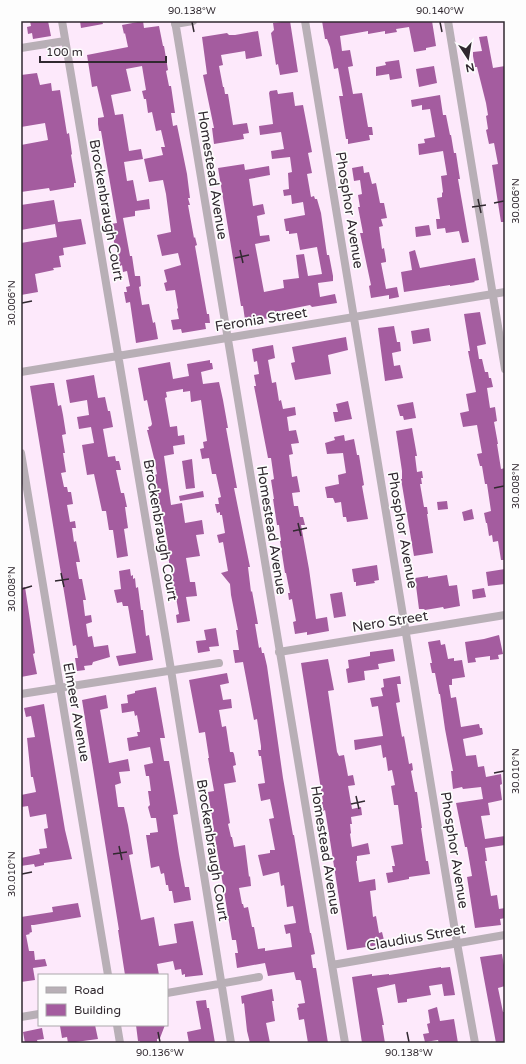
<svg xmlns="http://www.w3.org/2000/svg" width="526" height="1064" font-family="'Varela Round',sans-serif">
	<rect width="100%" height="100%" fill="#fde9fb"/>
	<path fill="#a45c9f" d="M30,21H48L51,36L33,39L32,33L28,34L27,27L31,26Z
		M80,21H102L103,24L81,28Z
		M143,21L144,28L159,26L163,46H164L168,70L166,71L169,86H171L175,113H171L173,126L177,125L187,174L190,198H188L190,205H188L194,238L195,237L197,245L195,246L207,314H209L210,323H205L206,329L182,333L181,329L173,330L171,320L179,319L177,309L178,308L175,290L166,291L164,283L167,282L164,270L181,265L178,253L162,256L157,235L171,232L166,194L163,180L149,182L144,159L163,155L161,147H165L161,130L156,131L152,112L148,113L146,99H144L142,91L146,90L142,66L126,69L131,91L111,95L115,115L123,114L129,151L141,149L143,159L124,162L127,181L133,180L137,201L149,199L150,209L135,211V216L123,218L130,256H132L135,276H140L141,286L139,287L142,305L149,304L153,323L155,322L158,339L136,343L130,302L126,303L124,292H127L126,287L130,286L127,271L123,272L122,265L120,266L117,249L115,248L111,224L117,223L101,131H99L98,124V118L104,117L97,86L92,87L87,55L128,47L125,33L124,34L122,25Z
		M290,21L298,72L280,75L278,64L276,65L271,33L274,30L273,23Z
		M322,21H432L436,46L426,48V50L414,52L409,27L396,29L397,32L385,34V31L368,34V31L340,36L342,51L350,50L353,66L348,67L353,94L362,93L368,127H372L373,135H369L370,140L348,144V139H346L339,96H343L338,68L334,69L330,47L327,39H325Z
		M258,31L262,56L246,59L245,51L221,55L223,65L219,66L223,87H224L225,94H228L233,125L247,123L249,133L243,134L244,139L214,144L212,128H214L203,75L207,74L202,37L227,33L229,35H235Z
		M487,36L493,68L505,66V222H501L492,165L498,164L494,143L489,144L486,130L488,129L486,116L488,115L486,103L477,67H475L473,56V52L482,51L479,37Z
		M399,60L402,78L390,80L389,74L376,76V67L386,65L385,62Z
		M434,66L437,83L419,87L416,69Z
		M37,73L40,85L51,83L52,91L60,90L67,134L69,133L72,154L71,155L76,183H74V187L50,191L49,188L21,192V145L48,140L45,123L21,127V75Z
		M277,90L278,94L293,92L295,106L303,105L312,152L308,153L312,173L307,174L311,197L314,196L315,199H317L321,213L327,255H329L333,276V281L318,283L320,297L335,294L337,303L312,307L310,305L275,312L276,317L258,320L257,318L245,320L243,306H241L218,168L244,164L245,170L269,166L270,175L249,179L253,206L263,204L265,214L257,216L260,236L269,235L270,241L255,244L264,292L284,288L283,280L299,278L296,255L304,254L308,276L322,274L317,247L300,250L297,233L289,234V231H286L284,219L305,215L303,202L292,204L291,195L284,196L283,190L289,189L288,173L292,172L290,157L272,159L271,151L284,149L281,132L260,135L259,126L273,124L269,93L270,91Z
		M440,95L443,115H446L450,135H451L454,153H456L460,179H458L469,242L462,243L459,231L446,233L445,228L437,229L436,219H440L437,198L442,197V193L443,192L441,176L447,175L443,151L419,155L418,144L425,143L424,139L435,137L430,109L422,110V105L412,107L411,100Z
		M363,166L364,173L369,172L372,184L376,183L380,203H384L387,218L381,219L383,226L379,227L382,249L384,248L386,260V262L381,263L386,289L397,287L399,297L389,299V295L371,298L369,286L371,285L360,233H363L358,207H360L358,195L362,194L360,180L354,181L352,168Z
		M54,200L58,222L81,219L86,244L63,248L64,255L59,256L61,267L53,268L54,270L35,274L38,292L21,295V243L57,237L55,224L21,230V205Z
		M429,225L431,235L416,237L415,227Z
		M415,250L420,268L475,258L479,280L474,281L475,282L450,286V285L404,292L401,272L412,270L409,252Z
		M480,312L486,344L477,346L479,359H482L485,372H488L489,378H491L493,387L487,388L490,408L495,407L497,421L494,422L498,444H497L501,469L505,468V560H501L498,541L493,542L492,535L489,536L487,523H486L484,513L491,511L487,484H485L482,466H480L477,454L482,453L477,425L463,427L460,413L469,411L466,394L476,392L468,351H470L464,314Z
		M394,326L397,342H400L401,351L392,353L394,366L400,365L403,378L385,381L378,328Z
		M429,328L431,341L413,344L411,331Z
		M346,337L348,350L328,355L331,374L295,380L291,363L295,362L292,347Z
		M273,345L275,358L268,360L272,383L276,382L279,401L281,400L283,409L295,407L296,415L287,417L289,431L296,430L299,443L291,444L293,454L289,455L292,477L297,476L300,492L292,493L294,506H298L300,517H303L305,525H301L309,569L316,619L327,617L329,631L307,635V632L295,634L293,622L296,621L292,599L289,600L288,593H290L286,573H285L280,541H281L279,525H277L273,499H274L271,480L274,479L271,458H268L254,386H256L254,375L259,374L257,361L254,362L252,349Z
		M210,360V363H212L213,369L201,372L203,384L219,382L223,400L228,428H226L237,488H234L250,567H248L251,592L252,591L258,624H255L259,648L261,647L262,653H264L267,666L283,778L293,835H294L310,933H311L315,954L311,955L313,968H316L328,1043H308L304,1019L299,1020L297,1008L299,1007L298,1004L305,1003L301,981L300,980H296L294,972L268,976L265,963L237,968L235,953H238L236,940H232L215,837L212,838L211,830H214L208,792L214,791L208,758H209L205,732L199,733L189,680L227,673L229,683L220,685L223,700L231,699L232,708L219,710L222,727L226,726L230,752H233L234,754L236,765L233,766L236,782L224,784L230,823L228,824L231,837H232L234,847L245,845L249,877L250,876L251,886L239,888L242,904H243L244,908L248,907L252,927H254L258,949L265,948V951L292,947L290,933L286,934L284,925L296,923L293,906L287,907L284,885L281,886L279,872L263,876L258,855L270,853V850H275L269,819L274,818L270,799L261,801L258,784L265,783L261,756H259L258,750H261V746L257,719L254,720L243,662L235,663L233,650H239L236,630H238L231,595L230,584L221,573L228,571L223,542L219,543L217,535L225,533L222,515H220V512L217,513L215,504H219L218,498L221,497L216,474H212L209,458L202,459L200,449L204,448L203,442L207,441L201,400L191,402L190,391L183,392V389L166,392L167,397L165,398L170,427L177,426L178,436L184,435L185,444L173,446L174,454L164,456L171,505L182,503L185,523L202,520L204,534L196,535L200,556L186,558L190,582H195L197,596L186,597L190,621L177,623L176,615L179,614L177,603L166,546L168,545L164,523L161,506H159L158,498L155,475L157,474L154,458L147,430H149L148,427L151,426L152,424L147,400L144,401L138,368L170,362L173,379L189,376L187,364Z
		M94,375L98,398L105,397L108,411H110L113,427L103,429L108,457L115,456L116,461H119L121,470H116L121,493H124L127,507H125L128,528L124,529L128,556L117,558L113,530H109L106,511H102L94,474L87,475L82,445L94,443L91,427L79,429L77,417L89,415L87,400L70,403L66,380Z
		M50,383H54L58,406L61,405L63,415L66,434L62,435L65,453H63L66,472L61,473L64,487H67L68,492H71L73,504L67,505L70,522L75,521L76,528H72L74,542L76,541L80,562H76L79,579H82L86,600H83L85,616L91,615L92,622L86,624L88,637L92,636L94,647L108,645L110,657L93,662L92,665L84,666L85,670L77,671L75,658H78L76,645L73,646L30,386Z
		M348,401L352,419L335,422L333,412H338L336,404Z
		M413,402L416,418L404,420L403,416H400L397,405Z
		M412,428L417,456H415L417,472L422,471L423,478H421L422,484H420L424,507H427L428,514H427L433,553L414,556L401,479H402V471L396,431Z
		M344,435L345,441L354,439L357,455H359L364,485L362,486L368,519L347,522L346,517H343L341,502L335,503L333,498H327L325,487L339,484L338,475L346,473L343,453L327,454L325,443L335,440L334,437Z
		M192,459L195,488L186,489L182,461Z
		M203,491L204,497L180,501L179,496Z
		M447,501L448,509L438,510L437,502Z
		M472,509L474,519L464,521L462,512Z
		M377,565L379,580L374,581L375,583L356,586V582H354L352,569Z
		M130,569L131,576L133,575V579L135,578L136,588L138,587L141,610H143L146,636L149,635L153,660L119,666L116,656L136,653L128,606H123L122,602L117,603L114,590L121,589L119,571Z
		M505,569V584L488,586L486,572Z
		M447,575L449,586L457,585L460,606L444,609L443,607L425,610L424,609H419L415,578L428,576V578Z
		M25,587L35,653L33,654L37,674L21,677V588Z
		M484,588L486,597L473,599L472,590Z
		M342,592L346,616L334,618L330,594Z
		M216,628L219,646L209,647L210,651L198,653L196,641L206,640L204,630Z
		M499,635L503,654L498,655L499,659L490,660V656L475,658L476,662L468,663L465,642L484,639Z
		M440,640L441,645L445,644L448,659L454,658V661L462,660L465,677L452,679V685H449L451,698L456,697L461,727L479,724L480,728H482L483,734L481,735L463,739L466,756L476,755L478,767L484,766L486,777L501,774L502,784L500,785L502,800L488,803L490,815L481,816L485,839L505,836V845L485,848L487,861H485L491,896L497,895L499,909L505,908V918L500,919L501,925L475,928L467,877L472,876L467,847H465L456,803L483,799L481,787L463,789L462,787L453,789L451,771H453L445,729L440,694H439L435,673H432L430,663H432L428,642Z
		M393,649L395,661L378,664L379,669L364,671L365,680L348,683L346,669L349,668L348,660L370,656V652Z
		M328,659L334,690L328,691L337,752L339,756L344,755L348,776L353,775L355,785L348,786L352,809L361,807L362,815L351,817L352,824H350L351,833L350,834L352,847L368,843L370,854L357,856V861H356L359,882L375,879L376,890L370,891L371,899L373,917L376,916L379,933L382,932L385,944L347,950L329,834L325,810L323,811L322,802H323L301,663Z
		M400,676L401,684H397L400,702L396,703L402,737L404,736L409,764L412,763L413,770L411,771L415,792H417L422,828H421L426,861H428L430,874L409,877V879L388,883L386,873L393,872L392,866H395L391,846L403,844L398,805H394L393,798L391,786L395,785L392,770L388,771L386,757L383,758L381,745L355,750L354,740L383,736L378,706L372,707L370,698L383,696L381,688L384,687L383,679Z
		M156,687L165,738H160L164,761H169L178,814L173,815L179,854L185,887H189L191,900L174,903L172,891H169L168,885H166L164,873L161,874L159,866L151,868L146,835H150V833L158,832L156,818H151L148,807L150,805L148,791H151L149,776H146L144,765L153,763L150,747L129,751L127,738L138,736L137,732H140L137,715L135,716L134,711L122,713L121,704L128,703L127,695L135,693V691Z
		M106,695L108,708L100,710L109,763L128,759L130,771L119,772L121,783L115,785L118,807H124L128,825L133,854L129,855L141,920L154,917L159,946L177,943L174,924L193,921L203,975L185,977V974L182,975L181,969L175,970L173,961L157,964L159,975H125L118,930H119L82,700Z
		M44,704L65,830L72,859L44,863V865L35,867L34,864L21,866V858L40,854L39,849L47,848L44,829L48,828L46,814L30,817L28,806L21,807V795L36,792L33,777H31L27,738L35,737L31,716L26,717L24,708Z
		M78,903L81,917L34,925H31L32,932L29,933L30,934L26,935L29,951H34L35,960L45,959L47,966L33,968L35,980L21,982V917L53,912L52,907Z
		M502,954L505,971V986L498,988L503,1012H505V1043H496L480,957Z
		M441,967V968L450,967L455,995L444,996L442,984L429,986L431,995L407,999V1002L398,1003L395,984L377,988L384,1025H382L385,1043H362L352,977L372,974V976L389,974V975Z
		M272,989L274,1001H272L275,1021L266,1023L270,1043H250L247,1031L244,1003L242,1004L241,996Z
		M206,1000L207,1008H209L215,1043H189L187,1032L201,1029L196,1001Z
		M437,1007L440,1021L454,1019L458,1043H439L438,1040L425,1042L423,1034L429,1033L427,1024L430,1023L428,1010Z
		M65,1025H95L98,1039L68,1043L67,1037L62,1038L60,1026Z
		M136,1025H165L160,1038L157,1039V1043H140V1041H138Z
		M42,1028L44,1039L37,1040L38,1043H25L23,1032Z"/>
	<g fill="none" stroke-linecap="round" stroke-linejoin="round">
		<path stroke="#b8afb6" stroke-width="8" d="M62,21L171,670L231,1043
			M175,21L345,1043
			M305,21L457,943L475,1043
			M448,21L505,369
			M175,24L193,21
			M21,48L65,41
			M21,372L505,292
			M21,453L108,975
			M279,652L505,615
			M21,694L219,663
			M332,965L505,935
			M167,993L259,977
			M21,1017L39,1014
			M117,1025L120,1043"/>
	</g>
	<path fill="none" stroke="#312930" stroke-width="1.5" d="M192,22L194,32M440,22L442,32M478,199L481,213M494,203L504,201M472,207L486,205M240,250L243,263M235,258L249,255M22,303L32,301M494,488L504,486M298,523L301,536M293,531L307,528M61,573L64,587M55,581L69,579M22,589L32,586M494,773L504,771M356,796L359,809M351,804L365,801M119,846L122,860M113,854L127,852M22,874L32,872M158,1032L160,1042M407,1032L409,1042"/>
	<g text-anchor="middle" stroke-width="3.5" stroke-linejoin="round" paint-order="stroke">
		<g font-size="14" fill="#312930" stroke="#fdfdfd">
			<text transform="translate(213 175) rotate(81)" y="5">Homestead Avenue</text>
			<text transform="translate(107 210) rotate(80)" y="5">Brockenbraugh Court</text>
			<text transform="translate(350 210) rotate(81)" y="5">Phosphor Avenue</text>
			<text transform="translate(261 319) rotate(-9)" y="5">Feronia Street</text>
			<text transform="translate(161 530) rotate(80)" y="5">Brockenbraugh Court</text>
			<text transform="translate(272 530) rotate(81)" y="5">Homestead Avenue</text>
			<text transform="translate(403 530) rotate(80)" y="5">Phosphor Avenue</text>
			<text transform="translate(390 621) rotate(-9)" y="5">Nero Street</text>
			<text transform="translate(77 712) rotate(80)" y="5">Elmeer Avenue</text>
			<text transform="translate(213 850) rotate(81)" y="5">Brockenbraugh Court</text>
			<text transform="translate(326 850) rotate(81)" y="5">Homestead Avenue</text>
			<text transform="translate(455 850) rotate(81)" y="5">Phosphor Avenue</text>
			<text transform="translate(416 937) rotate(-10)" y="5">Claudius Street</text>
		</g>
	</g>
	<rect width="526" height="1064" fill="none" stroke="#fdfdfd" stroke-width="44"/>
	<rect x="38" y="974" width="130" height="52" fill="#fdfdfd" stroke="#aba8ab"/>
	<rect x="46" y="987" width="20" height="6" fill="#b8afb6" stroke="#aba8ab"/>
	<text x="74" y="994" font-size="12" fill="#312930">Road</text>
	<rect x="46" y="1004" width="20" height="12" fill="#a45c9f" stroke="#aba8ab"/>
	<text x="74" y="1014" font-size="12" fill="#312930">Building</text>
	<g transform="translate(468 58) rotate(168)" stroke="#fdfdfd" stroke-width="3" paint-order="stroke">
	<path d="M0-3L7 15L0 10L-7 15Z" fill="#312930"/>
	<text y="-6" font-size="11" font-weight="bold" text-anchor="middle" fill="#312930">N</text>
	</g>
	<path d="M40 56v6h126v-6" fill="none" stroke="#312930" stroke-width="2"/>
	<text x="46" y="56" font-size="12" fill="#312930" stroke="#fdfdfd" stroke-width="3" paint-order="stroke">100 m</text>
	<rect x="22" y="22" width="482" height="1020" fill="none" stroke="#312930" stroke-width="1.5"/>
	<g font-size="10" text-anchor="middle" fill="#312930">
		<text x="192" y="14">90.138°W</text>
		<text x="440" y="14">90.140°W</text>
		<text transform="translate(515 201) rotate(-90)" y="4">30.006°N</text>
		<text transform="translate(11 303) rotate(-90)" y="4">30.006°N</text>
		<text transform="translate(515 486) rotate(-90)" y="4">30.008°N</text>
		<text transform="translate(11 589) rotate(-90)" y="4">30.008°N</text>
		<text transform="translate(515 771) rotate(-90)" y="4">30.010°N</text>
		<text transform="translate(11 874) rotate(-90)" y="4">30.010°N</text>
		<text x="160" y="1056">90.136°W</text>
		<text x="409" y="1056">90.138°W</text>
	</g>
</svg>
